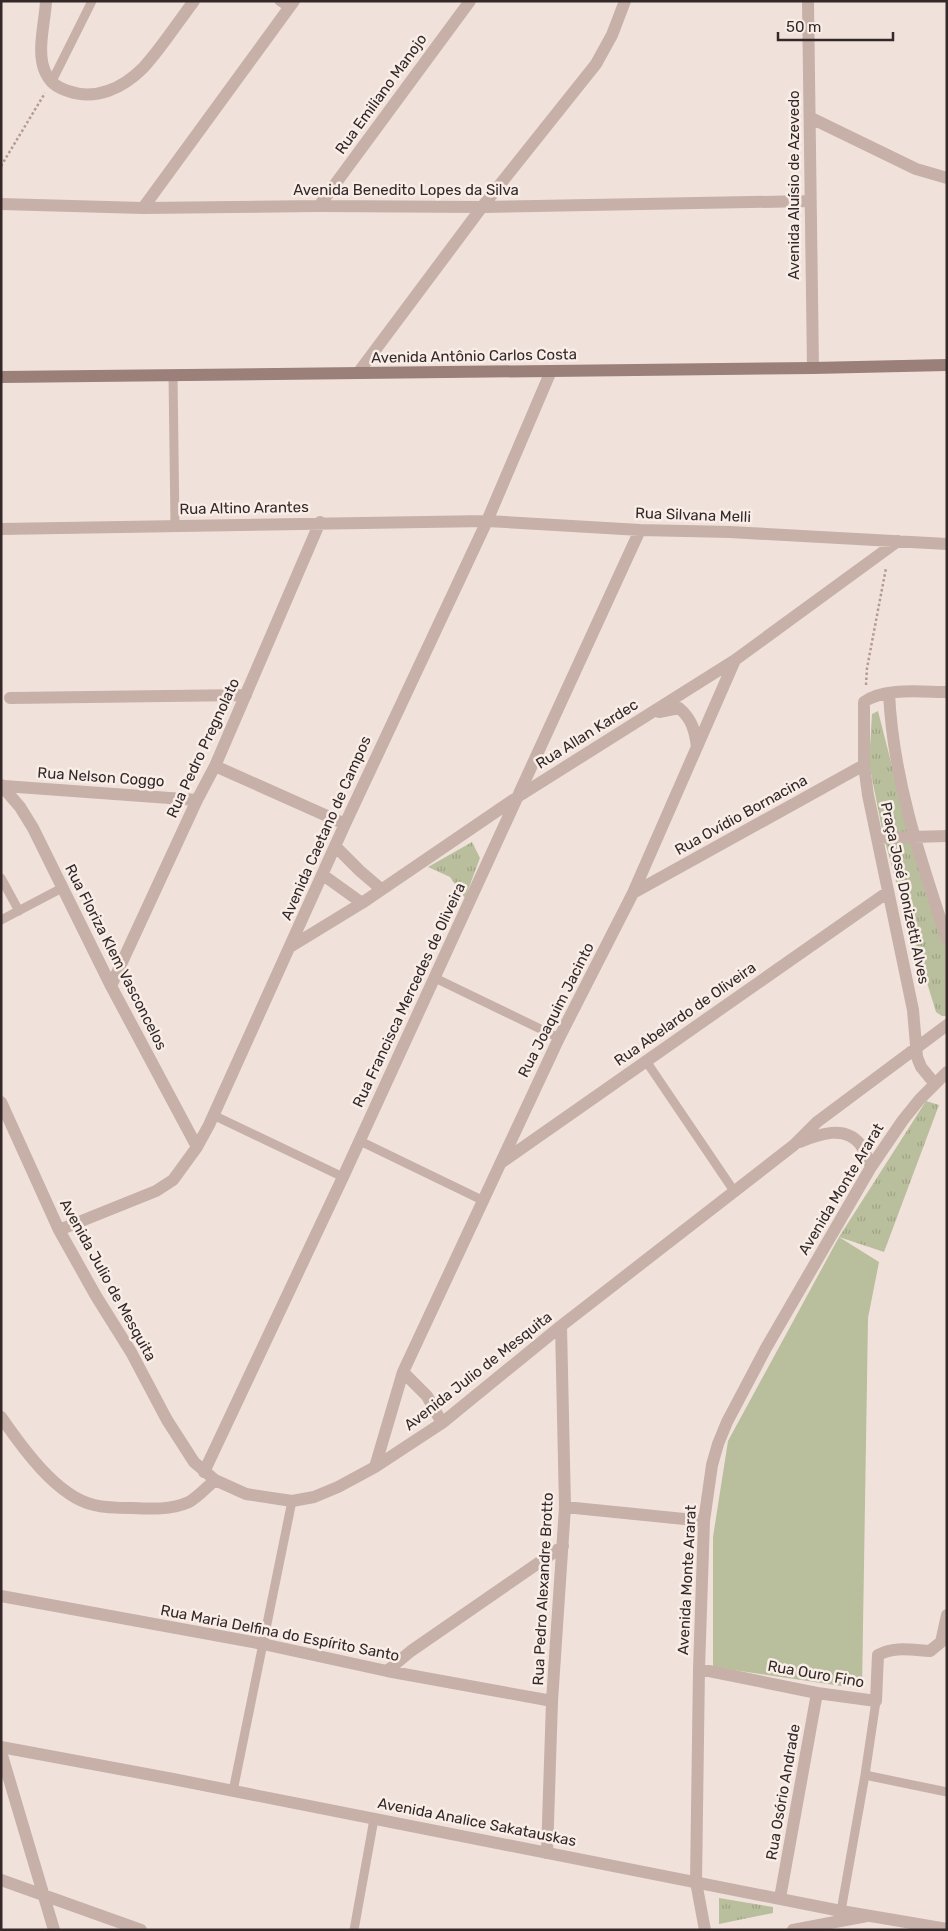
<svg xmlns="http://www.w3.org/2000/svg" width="948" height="1931" font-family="Rubik,sans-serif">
	<defs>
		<pattern id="park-tufts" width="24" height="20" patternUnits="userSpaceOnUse" patternTransform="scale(1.25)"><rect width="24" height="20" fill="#b9be9c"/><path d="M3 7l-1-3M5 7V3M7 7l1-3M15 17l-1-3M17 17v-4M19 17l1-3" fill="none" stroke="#a0a386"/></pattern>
	</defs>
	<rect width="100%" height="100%" fill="#f0e2db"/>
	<path fill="#b9be9c" d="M839,1237L879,1262L868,1318L862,1689L713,1667V1537L728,1441Z"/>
	<path fill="url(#park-tufts)" d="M878,711L908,829L947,949V1016H942L936,1012L897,885L883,834L869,763L872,714Z
		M472,842L480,858L465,898L450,877L428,867Z
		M926,1101L939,1105L884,1252L839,1237Z
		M719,1898L773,1907V1913L719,1924Z"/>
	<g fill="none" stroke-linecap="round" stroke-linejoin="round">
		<path stroke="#b39a92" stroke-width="2.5" stroke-dasharray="2.5 2.5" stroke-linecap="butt" d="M1,166L45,93
			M866,685L867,668L886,568"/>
		<path stroke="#c7b0a8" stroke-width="9" d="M279,1L289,8
			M51,83L92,1
			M173,375L175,526
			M1,878L19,911
			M1,920L62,888
			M435,978L559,1038
			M646,1061L734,1191
			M213,1115L343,1177
			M360,1141L484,1201
			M865,1775L947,1792
			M233,1791L292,1501
			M841,1911L865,1775L876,1701
			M354,1930L374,1819"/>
		<path stroke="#c7b0a8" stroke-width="12" d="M46,1C45,22 37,49 44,69C49,82 56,87 68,91C96,101 123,88 143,68C160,50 178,22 194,1
			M808,1C810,124 811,246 813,368
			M811,118L916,169L947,178
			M1,204L143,208L319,206L482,207L810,201
			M319,206L470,1
			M143,208L294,1
			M358,373L482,207L596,64L612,35L625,1
			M1,529L487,521L640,530L730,532L947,544
			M889,693C893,779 920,858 947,939
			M10,698L246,695
			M659,712L679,708C692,719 695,731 697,747
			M215,766L345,824
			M1,785L20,807L33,828L111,986L197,1147
			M4,786L197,800
			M878,838L947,836
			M335,846L360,871L381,889
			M323,875L362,903
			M633,893L864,765
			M290,947L362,903L519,796L735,660L898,541
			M111,986L197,800L215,766L320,522
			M935,1084L921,1067L917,1057L913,1010L868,795L864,765V702C884,687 923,692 947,692
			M1,1102L59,1230L96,1296L131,1352L167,1420L194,1462L215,1480L246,1494L292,1501L314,1497L338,1487L375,1467L442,1423L561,1326L794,1145L817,1122L947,1025
			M800,1142C819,1134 845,1125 860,1144C865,1151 868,1159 871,1167
			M502,1162L888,892
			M59,1230L156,1191L173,1180L197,1147L209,1125L345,824L487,521L551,371
			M403,1372L427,1396L442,1423
			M1,1417C21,1446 57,1497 94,1505C106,1508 119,1508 132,1508C151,1509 171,1510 189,1502C198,1497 207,1487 215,1480
			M375,1467L403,1372L559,1038L633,893L735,660
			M204,1472L343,1177L640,530
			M565,1507L704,1521
			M1,1596L263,1644L387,1671L552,1701
			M699,1669L817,1693L876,1701L878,1655C894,1646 912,1650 930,1651L941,1642L947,1615
			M387,1671L411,1651L563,1546
			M1,1752L54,1930
			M547,1853L552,1701L565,1507L561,1326
			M1,1880L141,1930
			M780,1898L817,1693
			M705,1930L696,1882L699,1669L704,1521L712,1465L718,1444L727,1422L766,1348L871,1167L903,1120L920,1099L947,1072
			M793,1930L867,1916"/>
		<path stroke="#c7b0a8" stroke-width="12" d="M1,1747L173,1779L841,1911L947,1929"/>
		<path stroke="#9b7f79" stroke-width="12" d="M1,377L813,368L947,365"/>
	</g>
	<g text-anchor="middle" stroke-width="5" stroke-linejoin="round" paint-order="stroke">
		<g font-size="15" fill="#342928" stroke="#f8ede7">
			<text transform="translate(381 94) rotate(-54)" y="5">Rua Emiliano Manojo</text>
			<text transform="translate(794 185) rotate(-90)" y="5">Avenida Aluísio de Azevedo</text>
			<text x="406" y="195">Avenida Benedito Lopes da Silva</text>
			<text transform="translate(474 356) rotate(-1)" y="5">Avenida Antônio Carlos Costa</text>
			<text transform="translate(244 508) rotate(-1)" y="5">Rua Altino Arantes</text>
			<text transform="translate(693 515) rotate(2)" y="5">Rua Silvana Melli</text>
			<text transform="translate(587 734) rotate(-32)" y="5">Rua Allan Kardec</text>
			<text transform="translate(203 748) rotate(-65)" y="5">Rua Pedro Pregnolato</text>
			<text transform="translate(101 777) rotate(4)" y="5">Rua Nelson Coggo</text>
			<text transform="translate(741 815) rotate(-29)" y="5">Rua Ovídio Bornacina</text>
			<text transform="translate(326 828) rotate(-66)" y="5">Avenida Caetano de Campos</text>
			<text transform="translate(905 893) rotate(78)" y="5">Praça José Donizetti Alves</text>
			<text transform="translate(116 957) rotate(63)" y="5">Rua Floriza Klem Vasconcelos</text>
			<text transform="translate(409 995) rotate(-65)" y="5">Rua Francisca Mercedes de Oliveira</text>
			<text transform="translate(556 1010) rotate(-63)" y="5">Rua Joaquim Jacinto</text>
			<text transform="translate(685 1014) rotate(-35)" y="5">Rua Abelardo de Oliveira</text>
			<text transform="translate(841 1189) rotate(-59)" y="5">Avenida Monte Ararat</text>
			<text transform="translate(108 1280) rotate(61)" y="5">Avenida Julio de Mesquita</text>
			<text transform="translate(478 1371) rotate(-38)" y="5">Avenida Julio de Mesquita</text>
			<text transform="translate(687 1580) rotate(-87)" y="5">Avenida Monte Ararat</text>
			<text transform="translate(543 1589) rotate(-87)" y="5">Rua Pedro Alexandre Brotto</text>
			<text transform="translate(280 1633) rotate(11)" y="5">Rua Maria Delfina do Espírito Santo</text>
			<text transform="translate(816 1674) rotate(10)" y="5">Rua Ouro Fino</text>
			<text transform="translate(783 1792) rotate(-80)" y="5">Rua Osório Andrade</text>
			<text transform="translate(477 1822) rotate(11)" y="5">Avenida Analice Sakatauskas</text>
		</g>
	</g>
	<rect width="948" height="1931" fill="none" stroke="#342928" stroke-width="5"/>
	<path d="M778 32v8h115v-8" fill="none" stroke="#342928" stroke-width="2.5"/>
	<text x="786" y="32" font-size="15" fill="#342928" stroke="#f8ede7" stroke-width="4" paint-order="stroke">50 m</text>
</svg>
